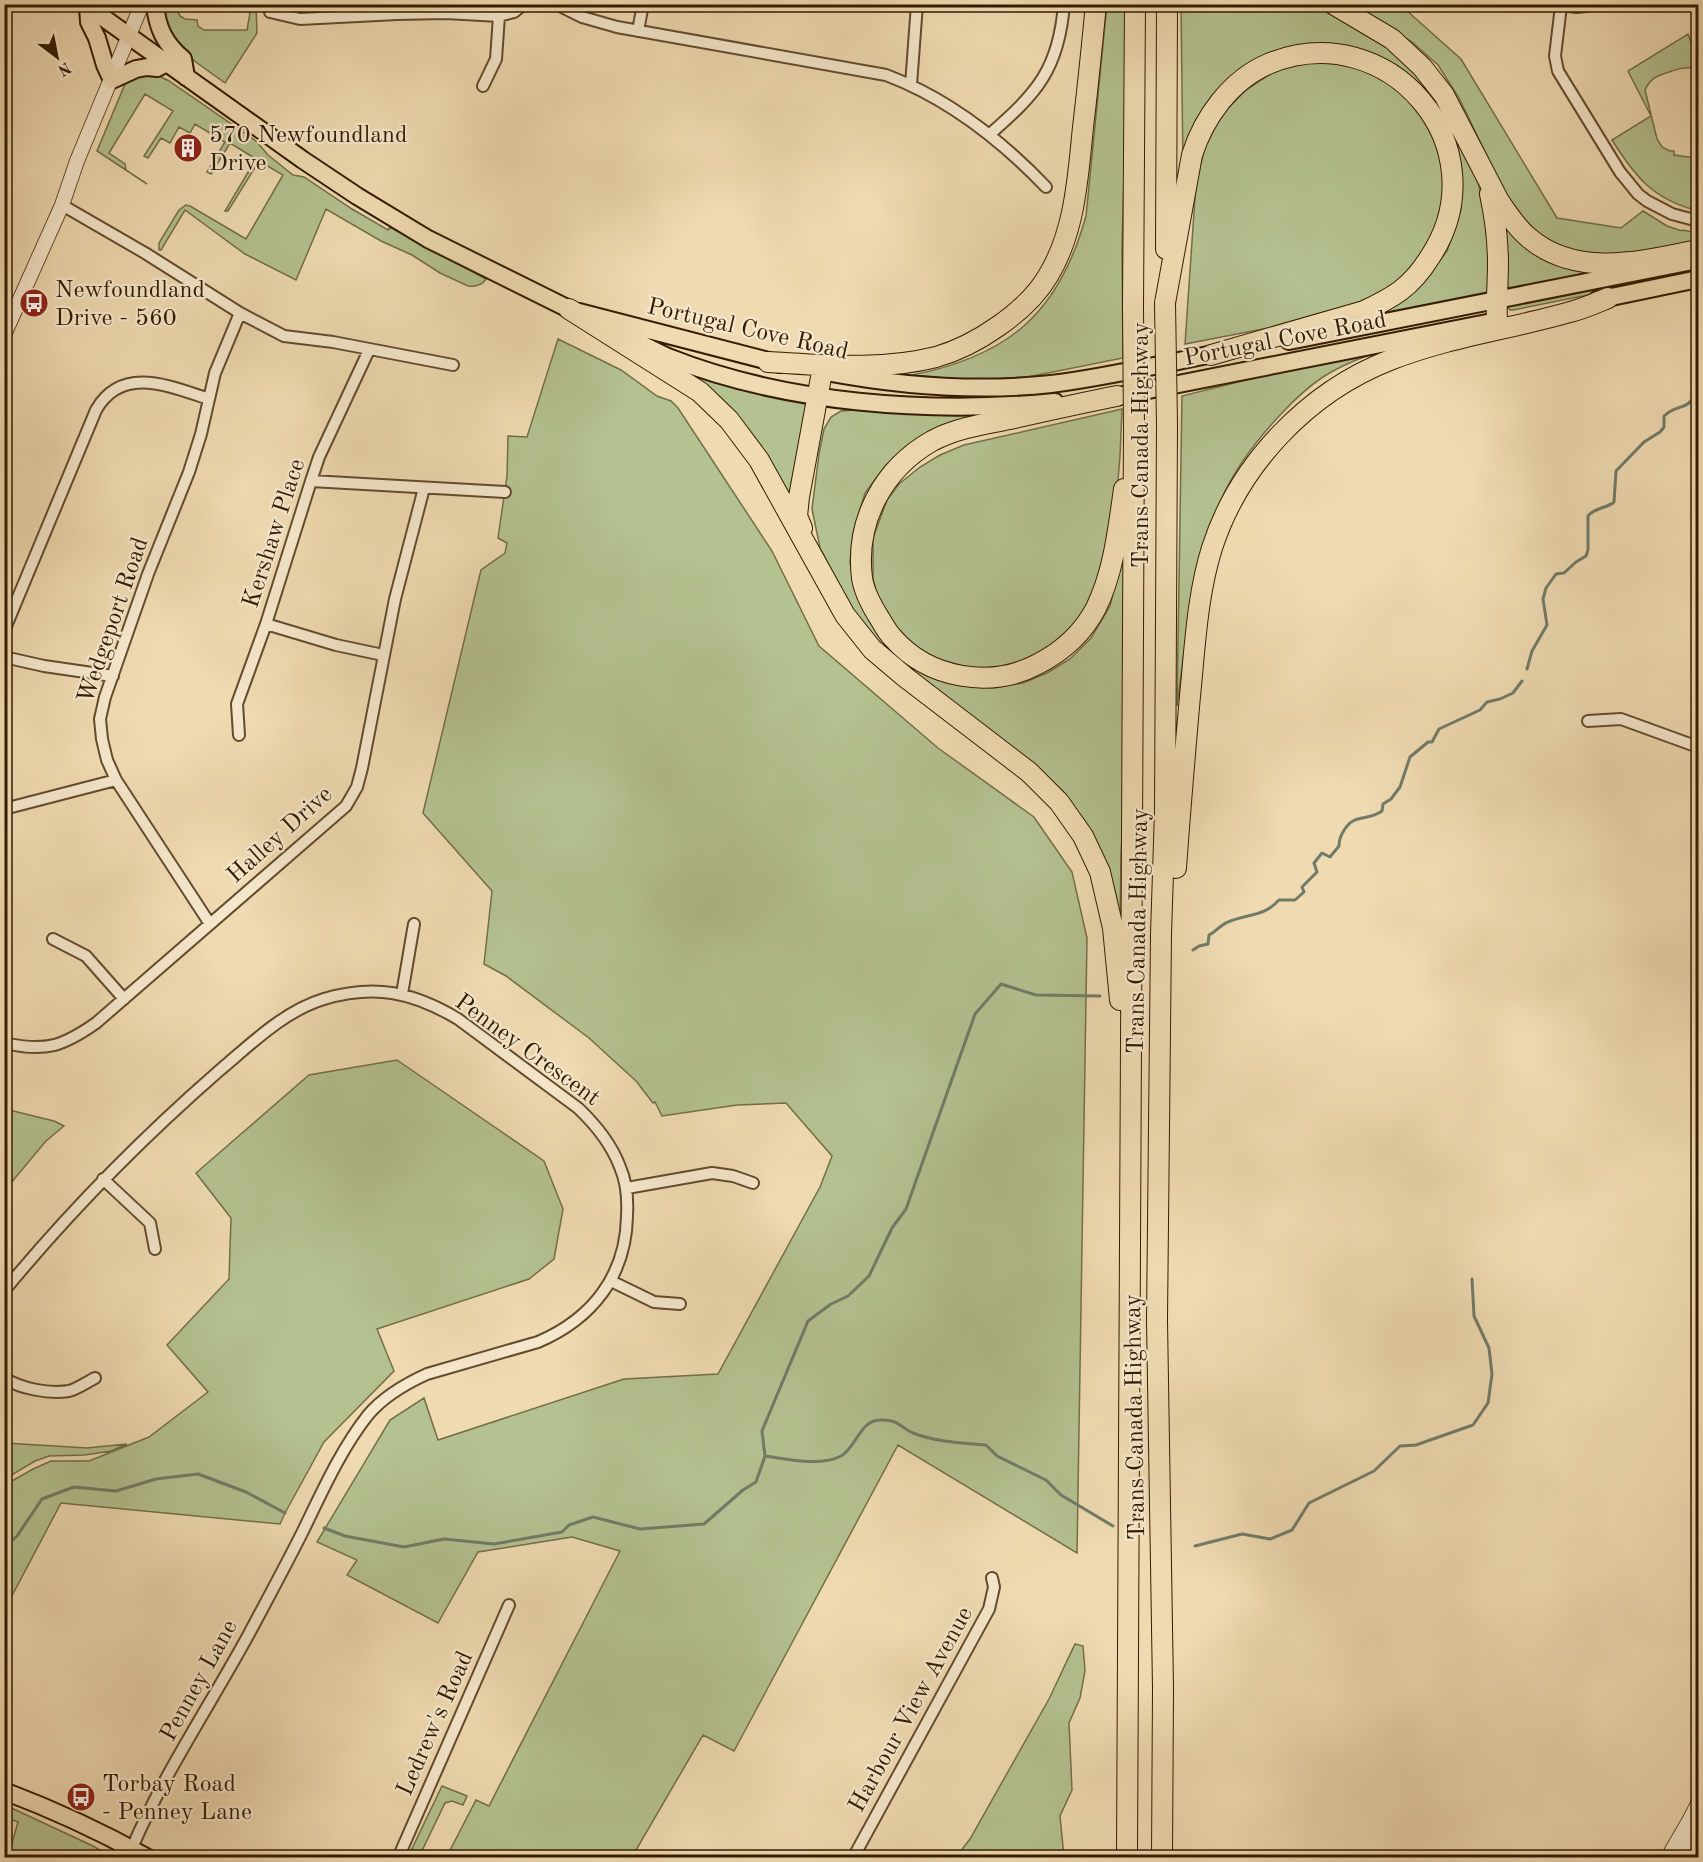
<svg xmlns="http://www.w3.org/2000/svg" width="1703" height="1862" font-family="'Old Standard TT',serif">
	<rect width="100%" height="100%" fill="#efdab1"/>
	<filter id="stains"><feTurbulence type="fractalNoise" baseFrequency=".00333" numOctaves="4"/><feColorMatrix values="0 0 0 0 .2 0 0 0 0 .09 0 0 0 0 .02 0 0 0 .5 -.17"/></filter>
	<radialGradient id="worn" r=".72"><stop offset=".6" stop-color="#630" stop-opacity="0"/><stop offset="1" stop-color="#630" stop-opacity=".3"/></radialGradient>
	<path fill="#b4c190" stroke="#746e48" stroke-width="1.5" d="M161,5H175L180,16L185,19L197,20L198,26L204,30H247L250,13L242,9L241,5H256L257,33L225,83L182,52L170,37Z
		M1107,5H1129L1122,246L1123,358L1028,377L969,380L912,375C1009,356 1059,313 1086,216Z
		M1181,5H1321L1365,30L1419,68L1475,166L1492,251L1489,291L1484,295L1475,296L1382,314L1377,312L1419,287L1447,251L1461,210L1462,174L1455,140L1441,110L1418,82L1379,56L1343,47L1296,48L1261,63L1183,168Z
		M1352,5H1398L1406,10L1461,59L1557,218L1621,228L1643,211L1667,226L1682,231L1683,230L1698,233V241L1638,253L1582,256L1540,240L1505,201L1487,156L1459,98L1438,65L1412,42Z
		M1688,34L1698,62V81L1691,68C1684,67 1679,69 1672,71C1659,75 1651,77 1645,90L1657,139L1662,147L1670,151H1674V155L1695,158V156L1698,159V211C1653,199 1636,178 1612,140L1651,116L1628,71Z
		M1335,62L1366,68L1411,98L1439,138L1447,194L1423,262L1372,300L1315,319L1185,344L1196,183L1205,147L1222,114L1245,91L1276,70L1305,63Z
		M155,74L169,81L256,141L268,155L293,175L304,177L352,209L388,230L390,227L486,279C482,285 476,287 468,286L440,273L412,255L381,241L326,209L296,280L245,254L185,210L161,250H159V243L179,210L186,205L190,206L246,239L283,175L259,161L228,211H225L256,159L230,143L211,174L207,172L225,142L195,124L190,133L179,127L170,143L161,138L148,158L144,156L173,111L145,94L109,153L125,164L126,170L147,184L97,151L125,84L136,76Z
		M1498,210L1596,272L1508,288Z
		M1698,266V273L1513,310H1510L1507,306Z
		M558,339L621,370L657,396L671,401L678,408L772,551L819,646L938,748L1034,817L1072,872L1087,938L1077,1553L898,1445L734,1751L703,1735L632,1857L446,1858L476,1800L489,1806L620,1551L572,1537L478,1552L438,1623L347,1575L357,1560L317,1542L390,1420L424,1398L438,1440L624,1379L718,1374L820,1187L832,1156L786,1103L737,1105L662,1116L655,1102L653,1103L636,1081L589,1038L506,976L484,964L492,891L423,813L481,570L505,553L507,543L498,538L507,476L508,436L527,437Z
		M1393,346C1369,355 1345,363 1323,377C1308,387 1294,400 1282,413C1258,438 1234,470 1220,502C1192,566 1186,638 1177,706L1182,396L1290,369Z
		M658,358L811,404L792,512L768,464Z
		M1122,409L1120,456L1113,541L1101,586L1065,642L1022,667L974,669L938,659L907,643L880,605L873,579V538L887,500L899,484L920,467L940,455L964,445Z
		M855,410L921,414H1012L939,428L906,446L885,466L865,493L853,533L850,563L858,590L938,678L965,686L994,688L1023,683L1047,673L1070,659L1091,638L1110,606L1126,542L1125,774L1121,855L1120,925L1115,891L1104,857L1073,805L1062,790L1042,772L896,663L854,613L820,548L812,509L819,454L824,429L831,417L841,411Z
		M397,1060L544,1161L563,1209L554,1259L529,1279L377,1329L394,1371L324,1442L285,1513L280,1524L61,1503L5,1609V1485L33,1469L51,1461H89L149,1437L208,1392L167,1345L229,1279L231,1218L196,1173L309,1075Z
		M5,1109L54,1121L64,1126L46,1141L5,1190Z
		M5,1443L87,1448L127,1444L111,1451L85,1455L49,1456L35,1461L5,1479Z
		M1075,1644L1083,1646L1085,1671L1080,1698L1069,1723L1072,1790L1060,1816L1064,1857H956L970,1839L1049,1699Z
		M442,1786L467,1796L463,1805L452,1801L445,1803L419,1857H408Z
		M5,1805L93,1846L102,1851L107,1857H8L18,1822L5,1817Z"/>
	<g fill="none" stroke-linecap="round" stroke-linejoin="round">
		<path stroke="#717b68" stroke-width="3" d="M1527,669L1532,651L1547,625L1543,599L1546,588L1556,574L1564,573L1576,562L1586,556L1588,550V516C1595,507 1606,509 1614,502L1616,471L1644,442L1660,432L1664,427V416C1679,402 1686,414 1698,390
			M1193,950L1199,946L1208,944L1209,935C1216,932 1220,925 1228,922C1249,913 1262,918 1279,900H1295L1304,892L1302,887L1317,872L1314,863L1322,853L1330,857L1339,846C1339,840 1340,837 1343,832C1354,812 1367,822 1382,811L1383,804L1391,799L1400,787L1410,757L1428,742H1432L1439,729L1480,710L1487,702L1500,699L1513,693L1522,681
			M765,1456C787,1459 821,1467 841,1456C856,1448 860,1420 880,1420C898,1419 900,1427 913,1433C936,1442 962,1443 986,1445L997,1456L1046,1480L1061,1495L1113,1526
			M324,1528L345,1536L404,1547L444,1539L494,1544L562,1532L569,1525L593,1517L640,1529L704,1524L743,1490L756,1482L765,1456L762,1431L808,1321L831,1304L848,1296L869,1276L892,1228L906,1209L975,1014L1001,984L1036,995L1100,996
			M1195,1546L1242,1534L1270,1539L1292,1530L1309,1503L1374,1471L1400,1446L1416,1445L1473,1425L1488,1403L1492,1374L1489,1348L1474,1316L1472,1279
			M4,1548L17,1536L42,1499L74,1487L116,1491L156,1479L198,1474L246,1492L285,1513"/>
		<g stroke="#634c2c" stroke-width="14">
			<path id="minor" d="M556,4L582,17L617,27L886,75C947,98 1001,140 1046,187
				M1553,4L1577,7L1600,4
				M1561,6L1555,56L1558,71L1620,172L1638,194L1647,201L1672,214L1698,221
				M270,12L300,19L397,14L446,13L499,16L514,12L524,4
				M638,31L643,4
				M911,85L917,4
				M483,86L496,59L499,16
				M990,134C1037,93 1059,69 1064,4
				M62,205L145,253L240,313L284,336L333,342L453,365
				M311,481L505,492
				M266,624L336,645L383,655
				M4,631L96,410C122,365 169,386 209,399
				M4,657L44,666L113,676
				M1588,721L1621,719L1698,747
				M239,735L237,704L266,624L311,481L319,457L369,350
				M4,809L116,780
				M210,924L116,780L107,760L102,739L100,719L105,697L148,574L189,472L201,434L215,373L240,313
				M53,939L86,956L124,999
				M402,994L414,924
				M4,1043C45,1052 62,1047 96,1023L346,806L357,787L362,768L395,599L424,488
				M103,1179L150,1223L155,1249
				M627,1188L712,1173L733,1176L753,1183
				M611,1281L654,1302L680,1304
				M4,1291C70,1211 142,1138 220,1070C251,1044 284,1011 324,999C375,984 413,992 458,1019L578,1108C596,1125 611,1143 620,1167C627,1183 628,1199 627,1216C626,1276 592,1319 538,1342L427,1374C405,1384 384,1396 368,1415C341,1449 322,1492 303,1531C286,1565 268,1598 250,1632C211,1704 164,1773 132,1848
				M4,1378C21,1389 49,1394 69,1391C77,1389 87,1382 95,1378
				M398,1858L509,1605
				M853,1858L989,1609L994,1587L992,1578"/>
		</g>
		<g stroke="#634c2c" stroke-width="16">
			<path id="tertiary" d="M4,335L62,205L77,161L142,4
				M1668,1858C1678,1838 1690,1822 1698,1803
				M1682,1858L1687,1846L1690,1824"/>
		</g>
		<g stroke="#341c00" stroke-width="20">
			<path id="primary" d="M84,4L303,160L357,196L428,239L579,314
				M155,4C157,28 165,44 183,59L186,77
				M88,7L89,22L97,38L105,65L112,80L136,69L147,67L157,68L167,63
				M1597,300L1698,279
				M579,312L780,364
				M627,337C640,343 654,351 668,357C786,404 930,414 1055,402
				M1289,341L1698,260
				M826,372C900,386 977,392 1051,384C1109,377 1165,363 1223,352
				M1123,395L1492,322
				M4,1791C54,1810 102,1832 148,1858"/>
		</g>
		<g stroke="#341c00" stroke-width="22">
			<path id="motorway" d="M1333,4L1392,39L1422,67L1444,95L1499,201C1508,214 1516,227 1528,237C1576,279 1643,261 1698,250
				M1490,194C1495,217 1498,241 1498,264C1498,283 1496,302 1497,321
				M1166,249L1167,4
				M1165,303L1192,155C1204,117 1231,80 1268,64C1389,14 1502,148 1430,257C1422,270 1412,282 1400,291C1389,299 1377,305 1364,311L1211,355
				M1133,307L1135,4
				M569,309L700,392L729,420L759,460L845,615L872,649L905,677L1029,772L1059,802L1083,836L1100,872L1113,928L1120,1000
				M768,362C823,365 881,371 936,357C975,346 1027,312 1048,276C1075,232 1078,177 1083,127C1088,86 1092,45 1096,4
				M1117,396C1081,403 1046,411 1010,419C984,424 956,428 932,441C883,469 855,521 862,578C864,592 873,608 880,619C884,626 888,633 893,638C929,679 991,689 1038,664C1063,651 1083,633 1096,608C1114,571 1118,530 1124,489
				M802,528L797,516L799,497L822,372
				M1176,868C1180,811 1185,753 1190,696C1195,647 1197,596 1212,548C1239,464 1308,392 1390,360C1448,337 1511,329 1570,312C1583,309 1596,303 1608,298
				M1127,1858L1134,428
				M1162,1858L1163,1688L1157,1320L1161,934L1165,811L1167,425"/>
		</g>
		<use href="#minor" stroke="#f5e7cc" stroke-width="10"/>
		<use href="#tertiary" stroke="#f5e7cc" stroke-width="14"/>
		<use href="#primary" stroke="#efdab1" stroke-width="16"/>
		<use href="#motorway" stroke="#efdab1" stroke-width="20"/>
		<g stroke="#341c00" stroke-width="22" stroke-linecap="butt">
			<path id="motorway-bridge" d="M1165,303L1167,425
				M1133,307L1134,428"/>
		</g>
		<use href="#motorway-bridge" stroke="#efdab1" stroke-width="20"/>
	</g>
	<defs>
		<g id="building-disc" transform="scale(1.5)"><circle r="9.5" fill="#8f2418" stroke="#f5e7cc"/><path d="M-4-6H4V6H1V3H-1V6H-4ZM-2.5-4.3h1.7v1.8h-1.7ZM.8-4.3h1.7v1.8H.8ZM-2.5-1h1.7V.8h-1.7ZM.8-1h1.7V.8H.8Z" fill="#fff"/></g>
		<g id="bus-disc" transform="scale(1.5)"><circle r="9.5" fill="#8f2418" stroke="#f5e7cc"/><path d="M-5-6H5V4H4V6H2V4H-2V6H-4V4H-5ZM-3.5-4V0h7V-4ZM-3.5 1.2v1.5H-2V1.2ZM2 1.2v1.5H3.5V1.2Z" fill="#fff"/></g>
	</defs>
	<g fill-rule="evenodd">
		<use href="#building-disc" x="188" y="148"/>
		<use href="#bus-disc" x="34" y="303"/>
		<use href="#bus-disc" x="81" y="1797"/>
	</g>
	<g text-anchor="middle" stroke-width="4.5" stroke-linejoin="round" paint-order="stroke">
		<g font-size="24" fill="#341c00" stroke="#f5e7cc" text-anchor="start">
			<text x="209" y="142">570 Newfoundland<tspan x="209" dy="28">Drive</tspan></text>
			<text x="55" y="297">Newfoundland<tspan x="55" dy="28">Drive - 560</tspan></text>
			<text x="102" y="1791">Torbay Road<tspan x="102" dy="28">- Penney Lane</tspan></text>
		</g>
		<g font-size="24" fill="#341c00" stroke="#f5e7cc">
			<text transform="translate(748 328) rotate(13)" y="8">Portugal Cove Road</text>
			<text transform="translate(1285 338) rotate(-11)" y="8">Portugal Cove Road</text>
			<text transform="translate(1140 445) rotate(-90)" y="8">Trans Canada Highway</text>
			<text transform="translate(273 533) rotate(-72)" y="8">Kershaw Place</text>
			<text transform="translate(112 620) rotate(-71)" y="8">Wedgeport Road</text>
			<text transform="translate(279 834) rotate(-42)" y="8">Halley Drive</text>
			<text transform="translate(1137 931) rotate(-89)" y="8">Trans Canada Highway</text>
			<text transform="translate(528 1049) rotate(36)" y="8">Penney Crescent</text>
			<text transform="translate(1134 1417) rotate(-91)" y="8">Trans Canada Highway</text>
			<text transform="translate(198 1680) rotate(-61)" y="8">Penney Lane</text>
			<text transform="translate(910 1709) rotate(-61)" y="8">Harbour View Avenue</text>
			<text transform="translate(434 1723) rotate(-66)" y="8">Ledrew's Road</text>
		</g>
	</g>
	<rect width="1703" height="1862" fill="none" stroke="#efdab1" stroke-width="24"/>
	<rect x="6" y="6" width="1691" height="1850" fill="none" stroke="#341c00" stroke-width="3"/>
	<rect x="12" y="12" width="1679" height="1838" fill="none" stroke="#341c00" stroke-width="1.5"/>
	<g transform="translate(57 57) rotate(148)" stroke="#f5e7cc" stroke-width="4.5" paint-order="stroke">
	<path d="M0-4.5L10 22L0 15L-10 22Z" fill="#341c00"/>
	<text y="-9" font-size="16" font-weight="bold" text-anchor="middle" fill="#341c00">N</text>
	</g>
	<rect width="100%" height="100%" filter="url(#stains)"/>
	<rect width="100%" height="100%" fill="url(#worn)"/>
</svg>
